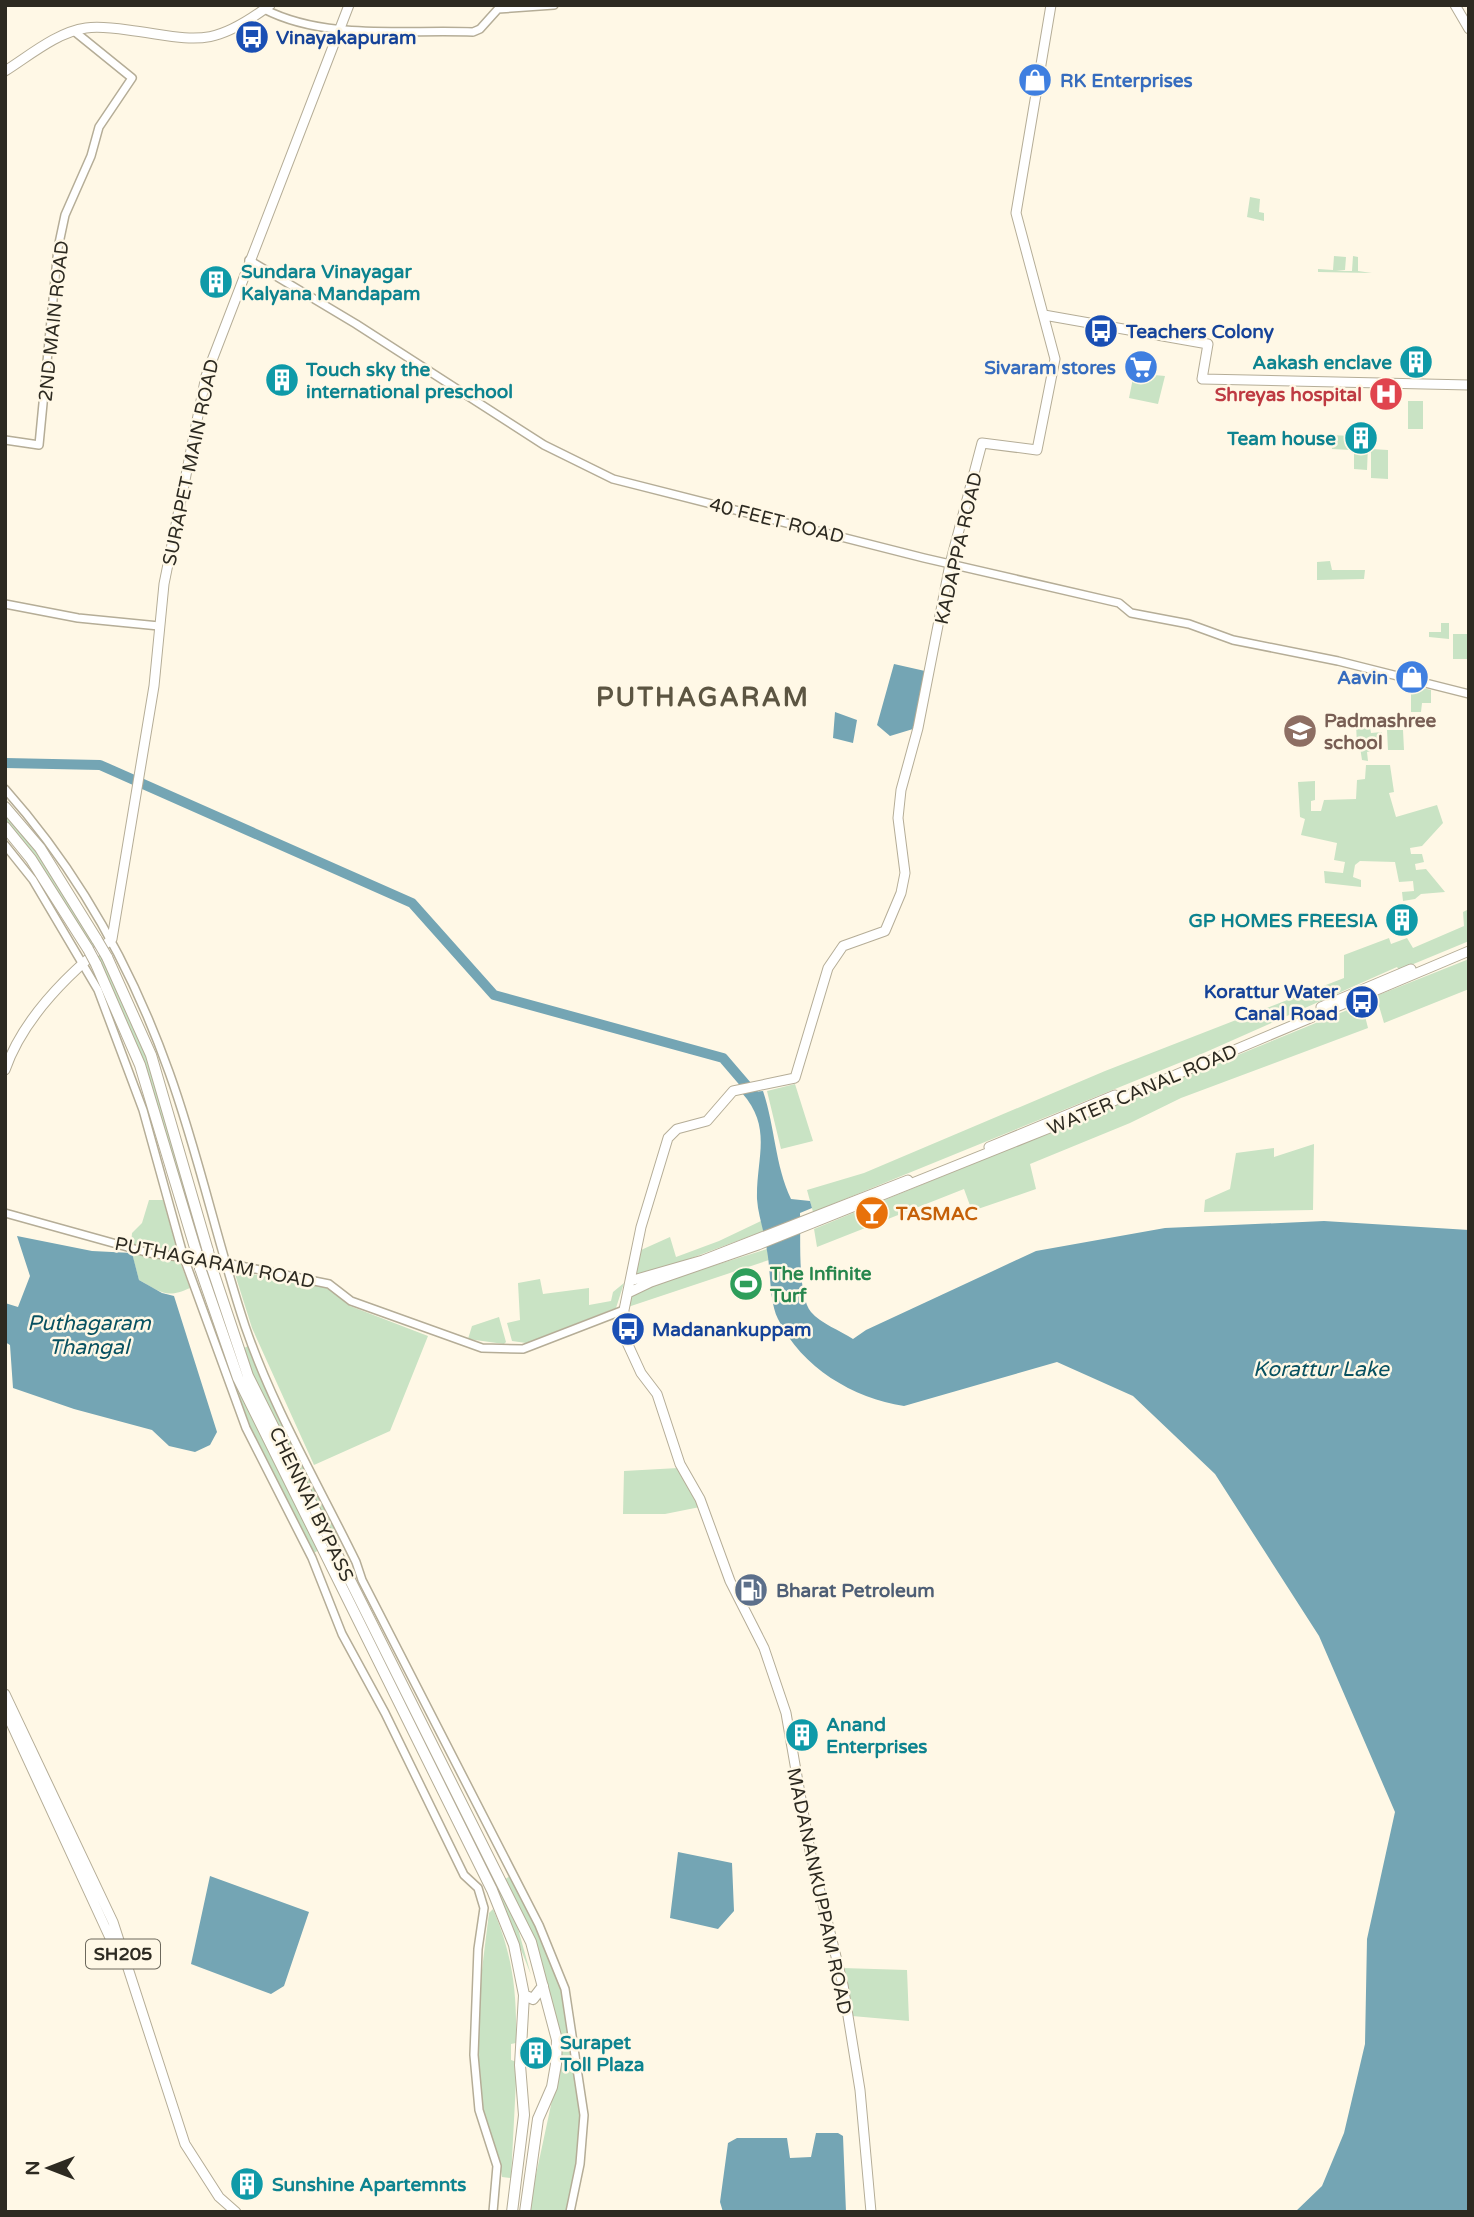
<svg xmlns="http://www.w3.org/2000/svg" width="1474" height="2217" font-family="'Varela Round',sans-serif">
	<rect width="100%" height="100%" fill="#fff8e6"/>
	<path fill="#c9e3c4" d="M1250,197L1260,199L1259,212L1264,213V221L1247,217Z
		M1334,256L1346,257L1345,270L1336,271H1352L1353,256L1358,257V271L1372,273L1318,272V269L1333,270Z
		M1134,373L1165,376L1158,404L1129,398Z
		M1408,401H1423V429H1408Z
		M1331,435L1351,436V450L1332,449Z
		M1354,446H1368L1367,470L1354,469Z
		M1371,449L1388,450V479L1371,478Z
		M1330,561L1332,570H1365L1364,579L1317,580V562Z
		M1441,623H1449V639L1429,637V632H1441Z
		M1453,634H1469V659H1453Z
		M1411,685L1431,690V703H1422L1421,712H1411Z
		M1369,722L1371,733L1382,732V746H1371V751L1367,752L1368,761L1362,760L1360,747L1357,745L1356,724Z
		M1387,730H1403L1404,750H1388Z
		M1366,765H1390L1394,792L1389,793L1396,817L1437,805L1443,823L1422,846L1410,848L1411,854H1422L1424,862L1415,864L1416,870L1426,869L1445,892L1421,894L1415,899L1403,901L1402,892L1414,891L1413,881L1399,882L1395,862L1360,861L1355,865L1353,877L1361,880V887L1325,883L1324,871L1343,873L1345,862L1334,860L1337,843L1301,835L1305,819L1300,817L1298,782L1315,781V800L1311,801V811H1321L1324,800L1356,799L1357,780L1365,779Z
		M5,812L34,847L94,938L133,1021L159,1093L246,1375L513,1911L531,1975L507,1914L251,1397L213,1305L141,1062L117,999L73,915L5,822Z
		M1469,909V941L1399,970L1397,967L1206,1052L813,1212L807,1190L864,1173L1105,1071L1344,978V955L1389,938L1391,944L1407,938L1413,948L1464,926L1463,912Z
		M1469,959V989L1384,1023L1376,996Z
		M1362,1004L1368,1028L1181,1098L1130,1123L1030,1164L1036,1189L972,1211L964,1189L817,1247L814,1229Z
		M795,1084L813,1141L781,1149L767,1091Z
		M1314,1144L1313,1210L1204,1212L1205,1200L1230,1189L1236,1153L1274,1148V1157Z
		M149,1200H163L178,1253L131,1244L132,1233L142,1223Z
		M761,1221L764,1231L678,1263L635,1275L641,1250L670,1237L676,1257L719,1241Z
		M767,1249L769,1260L628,1307L632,1295L658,1283Z
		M132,1254L180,1262L190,1288C166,1299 161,1292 139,1280Z
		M234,1271L326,1287L350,1306L428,1336L390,1431L314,1465L252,1328Z
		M540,1279L543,1294L589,1288V1305L611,1301L613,1292L624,1283L616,1308L526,1343L512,1341L507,1323L520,1320L518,1283Z
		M499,1317L506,1342L504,1344L468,1339L472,1326Z
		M250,1345L341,1538L335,1543L251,1375L242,1349Z
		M227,1356L319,1550L312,1554L249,1427L221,1358Z
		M678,1468L700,1507L665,1514H623L624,1471Z
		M510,1876L537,1926L562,1989L581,2113L578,2164L567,2212H528L560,2063V2040L504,1880Z
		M493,1909C513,1956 517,1992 516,2043L511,2044V2060L517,2062L511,2178L502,2177C499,2148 485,2123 480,2095C472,2038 482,1970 489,1913Z
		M842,1968L907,1970L909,2021L852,2016Z"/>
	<path fill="#74a5b4" d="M894,664L925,671L913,729L890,736L877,725Z
		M835,712L857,720L853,743L833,738Z
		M763,1091C775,1127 775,1165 791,1199L810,1201L812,1208L800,1213C801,1235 797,1295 811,1312C820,1323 841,1331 853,1339L866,1330L1036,1251L1165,1228L1324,1221L1469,1230V2212H1295L1322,2186L1344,2133L1365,2044L1367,1939L1395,1812L1319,1636L1215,1474L1133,1396L1057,1362L904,1406C853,1398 802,1368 778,1319C769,1301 771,1271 767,1251C765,1233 758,1216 757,1199C756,1158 773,1128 742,1093Z
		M17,1236L92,1251L132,1253L139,1280L162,1293L174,1296L217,1432L210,1445L195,1452L169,1446L152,1430L74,1409L13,1388L10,1345L5,1342V1303L18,1307L30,1276Z
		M678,1852L732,1863L734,1911L718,1929L670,1918Z
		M210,1876L309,1912L284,1986L271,1994L191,1964Z
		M816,2133H838L843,2136L846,2212H723L720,2202L728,2143L737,2138H787L790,2158L811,2157Z"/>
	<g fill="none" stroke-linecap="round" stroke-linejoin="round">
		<path stroke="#74a5b4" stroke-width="10" d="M5,763L100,765L412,903L494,995L723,1058L753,1093"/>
		<g stroke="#b5ad97" stroke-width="10">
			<path id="minor" d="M264,9C326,41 406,29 473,32L480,29L498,9L554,5
				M249,260L356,324L544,445L613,479L924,558L1119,603L1131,613L1189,624L1233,640L1338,661L1469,694
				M5,440L39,445L58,248L65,215L91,156L99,127L132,78L74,31
				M5,604L78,618L159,626
				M5,789C79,872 132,968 169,1072C199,1155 217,1242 245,1326C273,1408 318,1484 356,1562L362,1580L539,1925L565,1989L584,2115L580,2164L570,2212
				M5,845L33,880L98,990L143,1110L184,1258L246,1428L312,1558L342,1634L385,1713L464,1875L478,1888L484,1908L478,1949L474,2055L479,2110L497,2166L493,2212
				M5,1213L149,1253L226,1263L329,1284L351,1301L482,1348L523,1349L624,1310"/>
		</g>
		<g stroke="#b5ad97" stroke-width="11">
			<path id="major" d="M1455,5L1469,29
				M5,71C29,56 57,32 86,28C100,26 114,28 128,30C196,39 210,50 270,5
				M1044,315L1208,344L1202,379L1469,385
				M1321,1007L1411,969
				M5,1070C23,1018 70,972 112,939L154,686L164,584L206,376L349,5
				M989,1147L1115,1095
				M630,1281L703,1260L908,1180
				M628,1293L651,1282L758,1245L1052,1127L1469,951
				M5,1694L113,1922L185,2144L219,2197L236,2212
				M5,1710L117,1953
				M871,2212L860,2090L843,1985L810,1851L786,1713L764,1648L730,1581L700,1499L680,1464L657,1394L641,1373L624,1336V1310L641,1227L668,1138L677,1129L707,1121L733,1091L795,1078L828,968L843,946L885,931L901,893L905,873L898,818L901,790L918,728L950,564L982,443L1037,450L1055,359L1016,213L1051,5"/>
		</g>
		<g stroke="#b5ad97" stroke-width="12">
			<path id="highway" d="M5,807L40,848L97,940
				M5,827L31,859L88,949
				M107,957L151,1055L208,1251
				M96,964L140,1065L196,1251
				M200,1268L238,1378L492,1890L514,1945L524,1995L520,2065L524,2115L512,2212
				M212,1268L248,1376L531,1942L557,2040L556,2064L552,2087L538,2119L525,2212
				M524,1995L533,1999L543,1986"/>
		</g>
		<use href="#minor" stroke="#fff" stroke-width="7"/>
		<use href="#major" stroke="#fff" stroke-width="9"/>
		<use href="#highway" stroke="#fff" stroke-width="10"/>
		<g stroke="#b5ad97" stroke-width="12" stroke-linecap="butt">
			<path id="highway-bridge" d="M97,940L107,957
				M88,949L96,964
				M196,1251L200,1268
				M208,1251L212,1268"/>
		</g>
		<use href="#highway-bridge" stroke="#fff" stroke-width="10"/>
	</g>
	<defs>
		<g id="bus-disc" transform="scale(1.75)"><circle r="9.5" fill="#1a4fb4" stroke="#fff8e6"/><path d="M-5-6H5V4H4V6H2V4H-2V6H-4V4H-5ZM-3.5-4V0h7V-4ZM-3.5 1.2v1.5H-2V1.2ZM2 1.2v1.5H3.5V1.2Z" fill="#fff"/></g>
		<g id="shop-disc" transform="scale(1.75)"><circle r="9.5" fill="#3f7fe0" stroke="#fff8e6"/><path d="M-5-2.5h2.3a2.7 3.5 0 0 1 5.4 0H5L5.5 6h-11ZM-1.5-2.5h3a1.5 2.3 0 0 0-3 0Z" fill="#fff"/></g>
		<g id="building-disc" transform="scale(1.75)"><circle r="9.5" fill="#0f9aa8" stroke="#fff8e6"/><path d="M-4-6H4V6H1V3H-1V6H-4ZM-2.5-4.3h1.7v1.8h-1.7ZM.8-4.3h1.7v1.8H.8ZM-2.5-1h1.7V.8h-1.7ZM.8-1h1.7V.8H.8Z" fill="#fff"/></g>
		<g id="supermarket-disc" transform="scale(1.75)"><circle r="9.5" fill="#3f7fe0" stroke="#fff8e6"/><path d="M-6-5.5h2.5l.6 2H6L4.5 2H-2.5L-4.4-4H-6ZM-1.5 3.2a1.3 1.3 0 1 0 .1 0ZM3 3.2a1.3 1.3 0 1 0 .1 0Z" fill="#fff"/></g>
		<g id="hospital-disc" transform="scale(1.75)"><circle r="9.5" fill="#e0444e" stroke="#fff8e6"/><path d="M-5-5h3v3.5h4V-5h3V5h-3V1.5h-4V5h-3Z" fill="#fff"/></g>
		<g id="school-disc" transform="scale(1.75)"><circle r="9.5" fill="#8d6e63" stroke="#fff8e6"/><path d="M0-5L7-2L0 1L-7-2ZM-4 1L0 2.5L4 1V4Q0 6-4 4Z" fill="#fff"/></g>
		<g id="bar-disc" transform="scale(1.75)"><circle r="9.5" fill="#e8710a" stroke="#fff8e6"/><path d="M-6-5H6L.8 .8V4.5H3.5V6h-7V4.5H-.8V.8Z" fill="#fff"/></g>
		<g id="stadium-disc" transform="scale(1.75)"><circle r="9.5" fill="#2e9e5b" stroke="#fff8e6"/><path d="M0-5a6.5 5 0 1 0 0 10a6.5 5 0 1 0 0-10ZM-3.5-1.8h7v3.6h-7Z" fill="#fff"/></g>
		<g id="fuel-disc" transform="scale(1.75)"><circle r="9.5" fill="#5c6f8a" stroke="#fff8e6"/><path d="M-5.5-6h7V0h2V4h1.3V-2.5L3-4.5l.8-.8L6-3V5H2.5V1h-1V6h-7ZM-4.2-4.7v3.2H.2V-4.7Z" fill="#fff"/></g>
	</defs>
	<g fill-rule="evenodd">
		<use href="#bus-disc" x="252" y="37"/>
		<use href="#shop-disc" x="1035" y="80"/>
		<use href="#building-disc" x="216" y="282"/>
		<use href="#bus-disc" x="1101" y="331"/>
		<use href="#building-disc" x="1416" y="362"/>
		<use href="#supermarket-disc" x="1141" y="367"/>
		<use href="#building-disc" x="282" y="380"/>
		<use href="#hospital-disc" x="1386" y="394"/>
		<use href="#building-disc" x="1361" y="438"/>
		<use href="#shop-disc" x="1412" y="677"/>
		<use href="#school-disc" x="1300" y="731"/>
		<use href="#building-disc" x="1402" y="920"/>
		<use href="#bus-disc" x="1362" y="1002"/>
		<use href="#bar-disc" x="872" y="1213"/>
		<use href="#stadium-disc" x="746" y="1284"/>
		<use href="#bus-disc" x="628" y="1329"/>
		<use href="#fuel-disc" x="751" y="1590"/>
		<use href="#building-disc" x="802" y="1735"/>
		<use href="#building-disc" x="536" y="2053"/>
		<use href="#building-disc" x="247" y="2184"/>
	</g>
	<g text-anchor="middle" stroke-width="5" stroke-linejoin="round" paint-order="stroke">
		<rect fill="#fff8e6" stroke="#6c685c" stroke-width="2" x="86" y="1939.5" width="74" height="29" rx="5"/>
		<g font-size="18" font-weight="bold" fill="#2d2a21">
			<text x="123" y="1960">SH205</text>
		</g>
		<g font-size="19" font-weight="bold" fill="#164399" stroke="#fff8e6" text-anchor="start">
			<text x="276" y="44">Vinayakapuram</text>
			<text x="1126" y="338">Teachers Colony</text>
			<text x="1338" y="998" text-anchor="end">Korattur Water<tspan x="1338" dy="22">Canal Road</tspan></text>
			<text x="652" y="1336">Madanankuppam</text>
		</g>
		<g font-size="19" font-weight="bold" fill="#366cbe" stroke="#fff8e6" text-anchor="end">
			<text x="1060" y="87" text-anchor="start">RK Enterprises</text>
			<text x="1116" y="374">Sivaram stores</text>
			<text x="1388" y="684">Aavin</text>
		</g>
		<g font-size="19" font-weight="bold" fill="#0d838f" stroke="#fff8e6" text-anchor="start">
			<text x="241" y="278">Sundara Vinayagar<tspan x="241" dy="22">Kalyana Mandapam</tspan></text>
			<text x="1392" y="369" text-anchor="end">Aakash enclave</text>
			<text x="306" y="376">Touch sky the<tspan x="306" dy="22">international preschool</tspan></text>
			<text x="1336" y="445" text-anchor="end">Team house</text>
			<text x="1378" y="927" text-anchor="end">GP HOMES FREESIA</text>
			<text x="826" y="1731">Anand<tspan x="826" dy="22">Enterprises</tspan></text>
			<text x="560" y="2049">Surapet<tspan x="560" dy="22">Toll Plaza</tspan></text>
			<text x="272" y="2191">Sunshine Apartemnts</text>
		</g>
		<g font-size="19" fill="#2d2a21" stroke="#fff8e6">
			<text transform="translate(53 321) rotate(-84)" y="7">2ND MAIN ROAD</text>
			<text transform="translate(190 462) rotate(-78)" y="7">SURAPET MAIN ROAD</text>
			<text transform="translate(777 520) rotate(14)" y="7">40 FEET ROAD</text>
			<text transform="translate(958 548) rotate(-77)" y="7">KADAPPA ROAD</text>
			<text transform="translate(1142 1089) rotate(-23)" y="7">WATER CANAL ROAD</text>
			<text transform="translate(215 1262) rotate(11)" y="7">PUTHAGARAM ROAD</text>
			<text transform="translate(312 1504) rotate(64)" y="7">CHENNAI BYPASS</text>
			<text transform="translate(820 1891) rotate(78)" y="7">MADANANKUPPAM ROAD</text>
		</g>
		<g font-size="19" font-weight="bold" fill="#be3a42" stroke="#fff8e6" text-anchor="end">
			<text x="1362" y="401">Shreyas hospital</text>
		</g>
		<g font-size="19" font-weight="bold" fill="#785e54" stroke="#fff8e6" text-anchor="start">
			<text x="1324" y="727">Padmashree<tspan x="1324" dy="22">school</tspan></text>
		</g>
		<g font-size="19" font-weight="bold" fill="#c56008" stroke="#fff8e6" text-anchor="start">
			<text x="896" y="1220">TASMAC</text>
		</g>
		<g font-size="19" font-weight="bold" fill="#27864d" stroke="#fff8e6" text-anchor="start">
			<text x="770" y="1280">The Infinite<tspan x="770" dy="22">Turf</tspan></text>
		</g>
		<g font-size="19" font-weight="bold" fill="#4e5e75" stroke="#fff8e6" text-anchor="start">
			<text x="776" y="1597">Bharat Petroleum</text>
		</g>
		<g font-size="21" font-style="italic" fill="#085161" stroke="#fff8e6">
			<text x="89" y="1330">Puthagaram<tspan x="89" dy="24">Thangal</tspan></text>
			<text x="1321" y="1376">Korattur Lake</text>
		</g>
		<g font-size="26" font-weight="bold" letter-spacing="2" fill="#5c5542" stroke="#fff8e6">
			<text x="703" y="706">PUTHAGARAM</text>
		</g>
	</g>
	<rect width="1474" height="2217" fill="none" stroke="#2d2a21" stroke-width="14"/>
	<g transform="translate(49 2168) rotate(270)" stroke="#fff8e6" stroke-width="5" paint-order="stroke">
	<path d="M0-5L12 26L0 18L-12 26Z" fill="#2d2a21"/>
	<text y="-10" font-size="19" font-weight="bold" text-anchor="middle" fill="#2d2a21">N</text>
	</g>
</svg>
